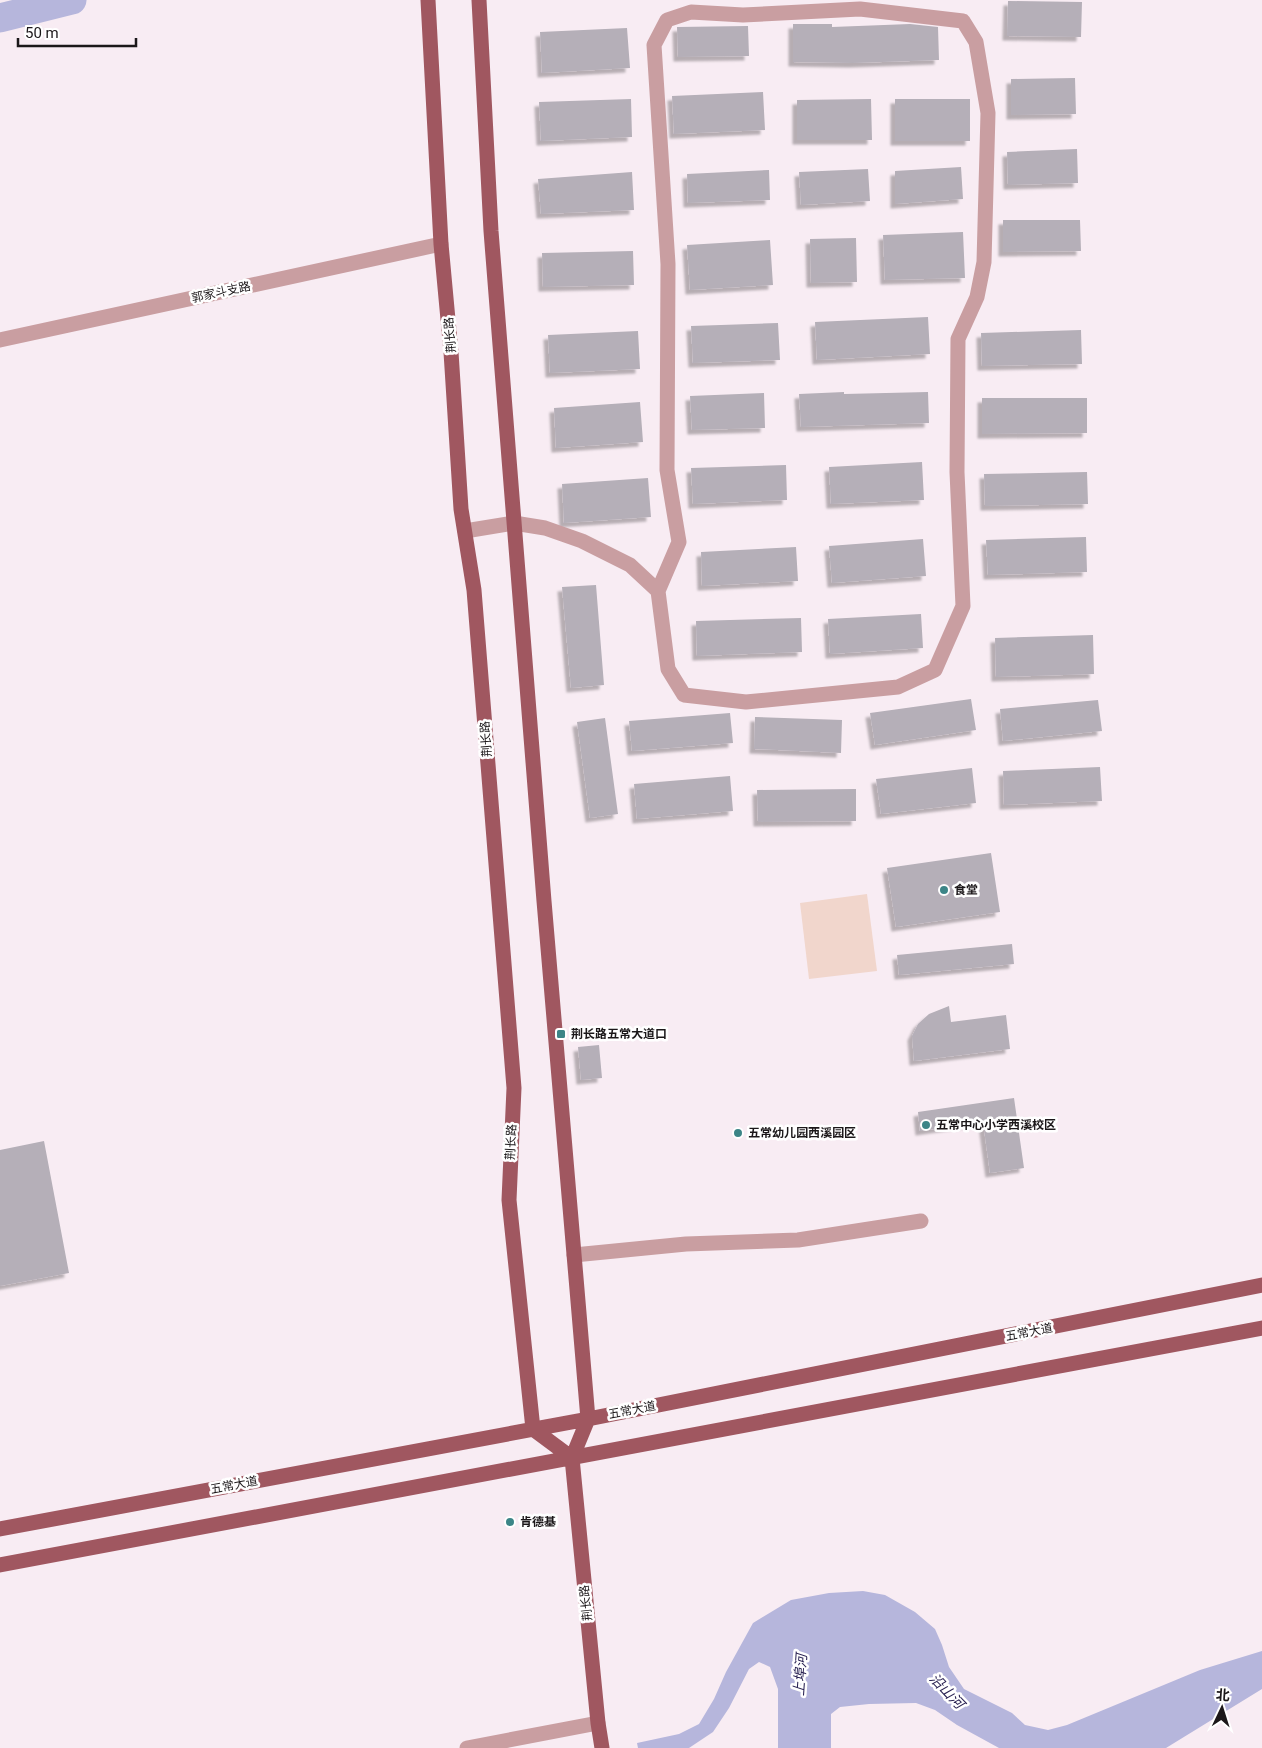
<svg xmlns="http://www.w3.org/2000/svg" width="1262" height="1748" font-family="Roboto,'Noto Sans SC',sans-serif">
	<defs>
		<filter id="shadow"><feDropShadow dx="-4.5" dy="4.5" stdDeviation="1" flood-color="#0004"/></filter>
	</defs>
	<rect width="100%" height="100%" fill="#f8ecf3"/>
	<path fill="#f1d6cc" d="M867,894L877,971L809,979L800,903Z"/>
	<path fill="#b6b6dc" d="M863,1591L885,1595L915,1612L935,1629L942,1645L949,1667L964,1689L1012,1713L1025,1725L1048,1730L1067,1725L1200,1670L1262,1651V1689L1166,1748H999L957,1725L935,1710L916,1703L869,1704L840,1707L831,1714V1748H778V1689L770,1667L759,1662L749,1669L729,1708L713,1732L689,1748H638L637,1743L679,1734L699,1724L714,1699L726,1672L753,1623L791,1600L829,1593Z"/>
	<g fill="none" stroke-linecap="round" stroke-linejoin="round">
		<path stroke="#b6b6dc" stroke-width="29" d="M0,18L72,0"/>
	</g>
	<path fill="#b5afb8" filter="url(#shadow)" d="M1008,1L1082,2L1081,37L1007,36Z
		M793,24H832V27L910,24L938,27L939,60L853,63L793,62Z
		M748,26L749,56L678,57L677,27Z
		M627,28L630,68L542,73L540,32Z
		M1075,78L1076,114L1011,115V79Z
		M763,92L765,130L674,134L672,96Z
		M631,99L632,137L541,141L539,102Z
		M871,99L872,140H797V100Z
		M895,99H970V141H895Z
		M1077,149L1078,183L1008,185L1007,152Z
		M961,167L963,199L895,204V171Z
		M868,169L870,201L801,205L799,172Z
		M769,170L770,200L688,203L687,174Z
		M632,172L634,210L541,214L538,179Z
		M1003,220H1080L1081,251L1003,252Z
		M963,232L965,278L885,280L883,235Z
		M856,238L857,282L811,283L810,239Z
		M770,240L773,285L690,290L687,245Z
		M633,251L634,285L543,287L542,253Z
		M928,317L930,354L817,360L815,322Z
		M778,323L780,360L693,363L691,326Z
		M1081,330L1082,364L982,366L981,333Z
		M638,331L640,369L550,373L548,335Z
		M844,392V394L928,392L929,423L801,427L799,394Z
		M764,393L765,428L692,430L690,396Z
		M982,398H1087V433L982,434Z
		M640,402L643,442L556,448L554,408Z
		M922,462L924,500L831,504L829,467Z
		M786,465L787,500L693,504L691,468Z
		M1087,472L1088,504L985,506L984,474Z
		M648,478L651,517L564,523L562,484Z
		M1086,537L1087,572L988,575L986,540Z
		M923,539L926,576L832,583L829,546Z
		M796,547L798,581L702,586L701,552Z
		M596,585L604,685L571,688L562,587Z
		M921,614L923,648L830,654L828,619Z
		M801,618L802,652L697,656L696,621Z
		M1093,635L1094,674L996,677L995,638Z
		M971,699L976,730L875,745L870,713Z
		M1098,700L1102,731L1003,741L1000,709Z
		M730,713L733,743L632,751L629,721Z
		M755,717L842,720L841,753L754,749Z
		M605,718L618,814L590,818L577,722Z
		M1100,767L1102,801L1004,805L1003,771Z
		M972,768L976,803L881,814L876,779Z
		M730,776L733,811L637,819L634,784Z
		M856,789V821L758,822L757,790Z
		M991,853L1000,912L896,927L887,868Z
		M1012,944L1014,964L899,975L897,955Z
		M949,1006L951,1022L1006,1015L1010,1049L914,1061L912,1036L918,1024L929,1014Z
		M599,1045L602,1078L581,1080L578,1047Z
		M1014,1098L1024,1168L990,1173L983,1122L920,1131L918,1112Z
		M44,1141L69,1273L0,1286V1150Z"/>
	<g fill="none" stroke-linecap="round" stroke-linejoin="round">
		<path stroke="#c99ea1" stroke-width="15" d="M0,340L441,244
			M465,531L514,523L545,528L582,541L630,565L658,591L668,669L684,695L746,702L898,687L935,670L963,606L957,472L958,339L977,297L984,262L988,113L976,42L963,21L860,9L743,15L691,12L667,20L654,45L668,264L667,470L679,542L658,591
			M574,1255L686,1244L798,1240L921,1221
			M467,1748L598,1723"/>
		<path stroke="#a05760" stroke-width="15" d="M428,0L441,244L451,352L461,509L474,590L514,1088L509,1200L533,1429L572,1458
			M479,0L491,231L544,901L588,1419L572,1458L598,1723L602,1748
			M0,1529L588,1419L1262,1285
			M0,1565L1262,1328"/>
	</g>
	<g fill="#3c8587" stroke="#fff" stroke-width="2">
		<circle cx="944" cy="890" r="5"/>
		<rect x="556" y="1029" width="10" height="10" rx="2.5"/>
		<circle cx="926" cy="1125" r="5"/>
		<circle cx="738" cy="1133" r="5"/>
		<circle cx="510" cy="1522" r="5"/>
	</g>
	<g text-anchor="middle" stroke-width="5" stroke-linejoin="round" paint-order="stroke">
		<g font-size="12" fill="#1b1719" stroke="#fff">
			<text transform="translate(221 292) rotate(-12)" y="4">郭家斗支路</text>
			<text transform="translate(450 335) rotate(-95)" y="4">荆长路</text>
			<text transform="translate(486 739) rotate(-94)" y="4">荆长路</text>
			<text transform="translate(511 1142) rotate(-87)" y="4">荆长路</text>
			<text transform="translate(1029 1332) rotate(-11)" y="4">五常大道</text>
			<text transform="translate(632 1410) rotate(-11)" y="4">五常大道</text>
			<text transform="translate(234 1485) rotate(-11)" y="4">五常大道</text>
			<text transform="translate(586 1603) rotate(-96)" y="4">荆长路</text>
		</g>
		<g font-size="12" font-weight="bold" fill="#1b1719" stroke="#fff" text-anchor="start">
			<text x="954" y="894">食堂</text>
			<text x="571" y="1038">荆长路五常大道口</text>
			<text x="936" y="1129">五常中心小学西溪校区</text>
			<text x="748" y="1137">五常幼儿园西溪园区</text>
			<text x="520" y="1526">肯德基</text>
		</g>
		<g font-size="14" font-style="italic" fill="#292252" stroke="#fff">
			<text transform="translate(800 1675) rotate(-86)" y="5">上埠河</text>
			<text transform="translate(947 1691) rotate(46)" y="5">沿山河</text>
		</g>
	</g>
	<g transform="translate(1222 1708) rotate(4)" stroke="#ffffff" stroke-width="4" paint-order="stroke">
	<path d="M0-4L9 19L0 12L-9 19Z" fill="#1b1719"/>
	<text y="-8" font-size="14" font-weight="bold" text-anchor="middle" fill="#1b1719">北</text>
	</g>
	<path d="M18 38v8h118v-8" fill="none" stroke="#1b1719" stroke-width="2.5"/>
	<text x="25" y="38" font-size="15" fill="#1b1719" stroke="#ffffff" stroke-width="4" paint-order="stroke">50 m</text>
</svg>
